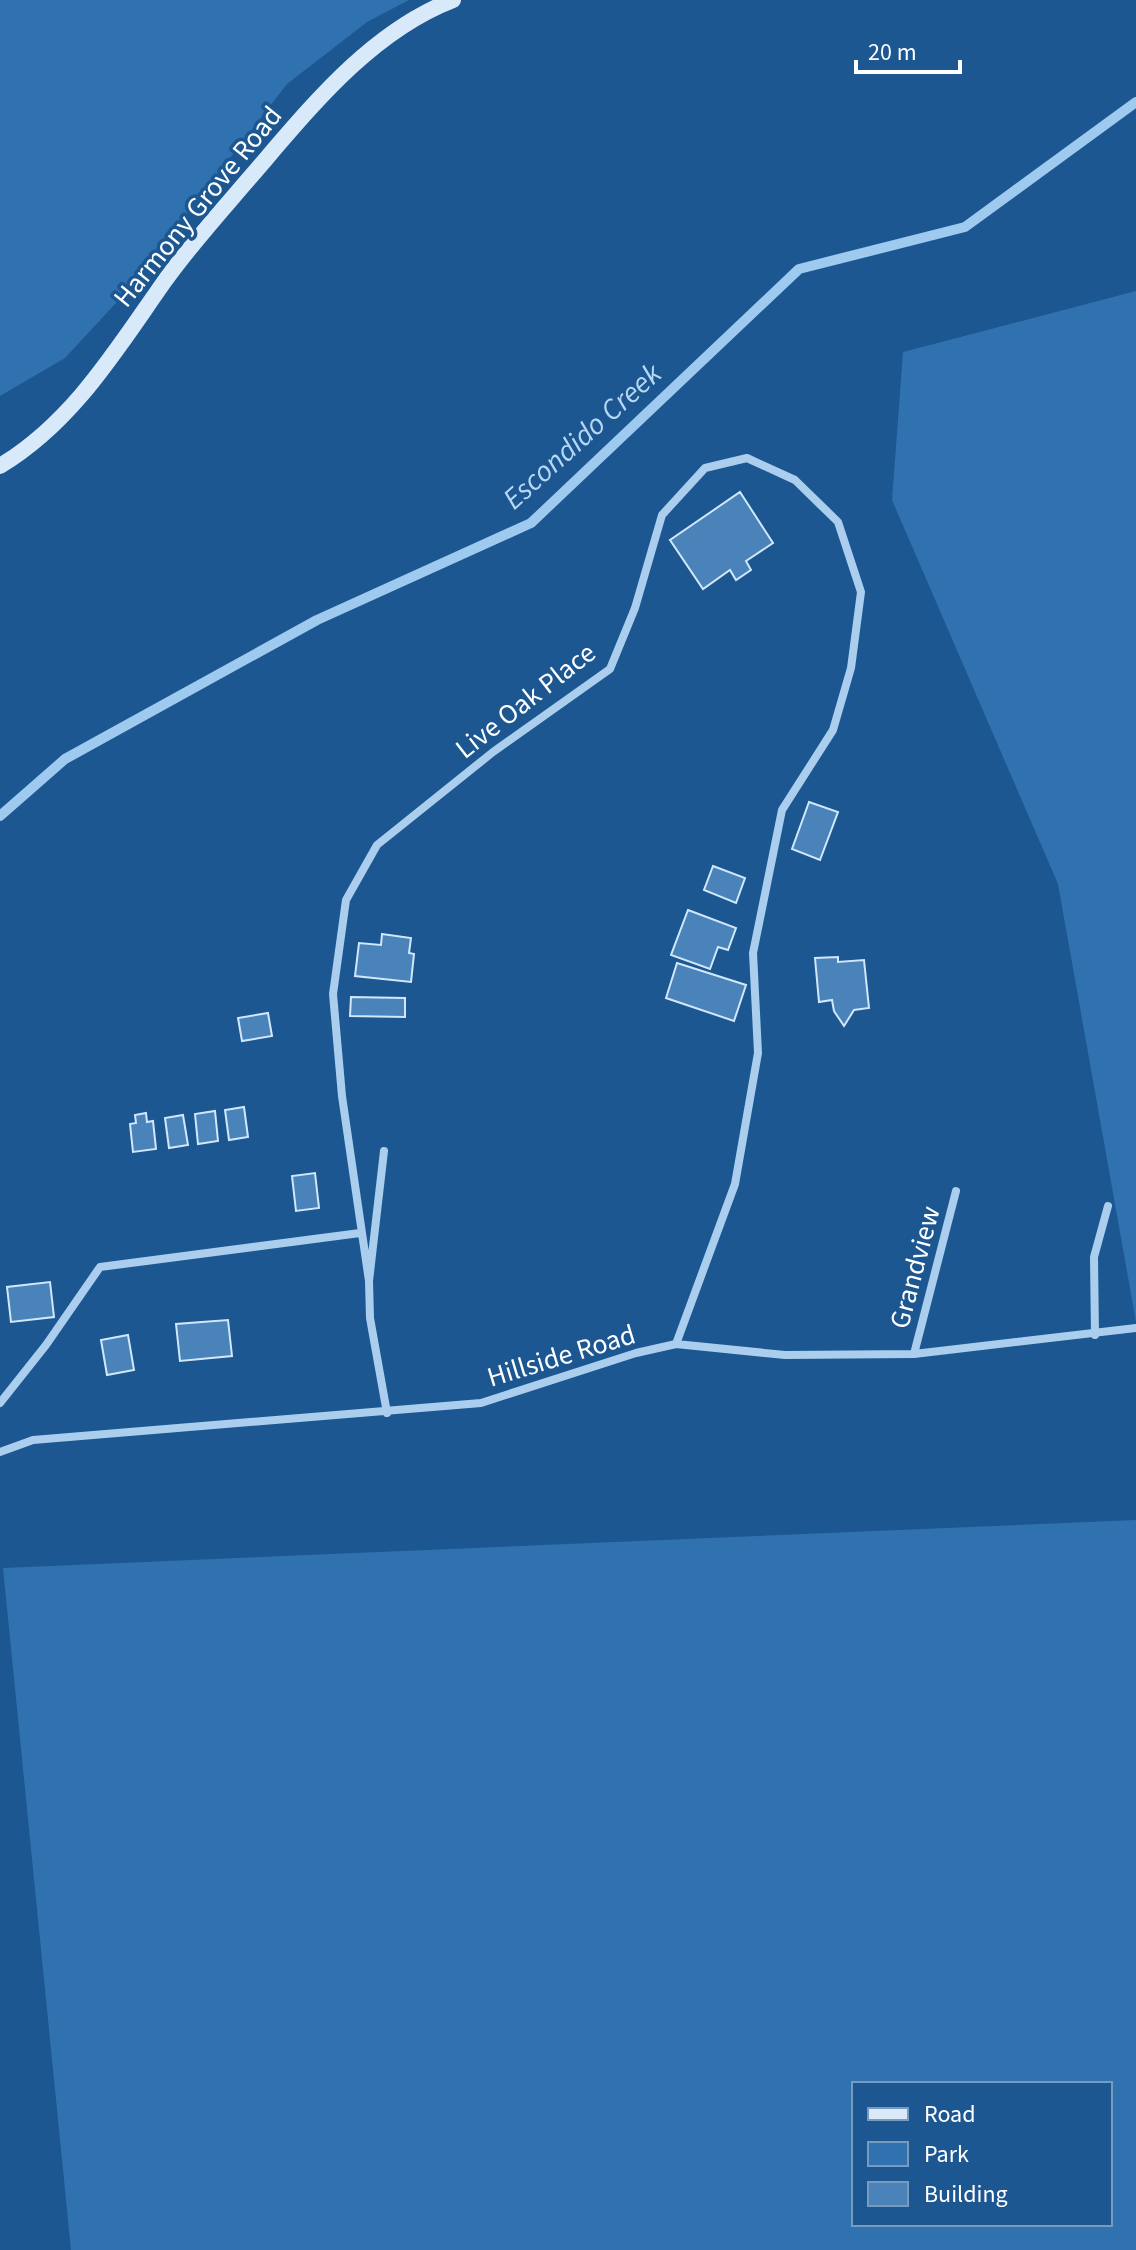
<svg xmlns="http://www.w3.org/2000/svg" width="1136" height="2250" font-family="'Source Sans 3',sans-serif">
	<rect width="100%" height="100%" fill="#1c5791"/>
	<path fill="#2f72af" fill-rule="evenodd" d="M0,0H409L367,22L287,84L129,289L65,358L0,396Z
		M1136,291V1322L1058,884L892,500L903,352Z
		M1136,1520V2250H71L3,1568ZM854,2084H1110V2224H854Z"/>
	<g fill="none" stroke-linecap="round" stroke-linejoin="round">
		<path stroke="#9ecaf0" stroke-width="10" d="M0,816L65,759L317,620L531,523L799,269L965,227L1136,102"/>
	</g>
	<path fill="#4983ba" stroke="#d1e7fa" stroke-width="2" d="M740,492L773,543L746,561L751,570L736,580L730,570L703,589L670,540Z
		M809,802L838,812L820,860L792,849Z
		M713,866L745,878L736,903L704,890Z
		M688,910L736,928L728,950L718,947L710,969L671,955Z
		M382,934L411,938L409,953L414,954L411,982L355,976L359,943L381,945Z
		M838,957V962L864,960L869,1008L854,1010L844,1026L834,1011L832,1000L819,1002L815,958Z
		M677,963L746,985L734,1021L666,998Z
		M351,997L405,998V1017L350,1016Z
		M268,1013L272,1036L242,1041L238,1018Z
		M244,1107L248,1137L229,1140L225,1110Z
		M215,1111L218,1141L198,1144L195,1114Z
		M146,1113L147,1122L153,1121L156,1149L133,1152L130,1124L136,1123L135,1115Z
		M183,1115L188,1145L169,1148L165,1118Z
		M315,1173L319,1208L296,1211L292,1176Z
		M50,1282L54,1317L11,1322L7,1287Z
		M228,1320L232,1356L180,1361L176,1324Z
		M128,1335L134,1370L107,1375L101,1340Z"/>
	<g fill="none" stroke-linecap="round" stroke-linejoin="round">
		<path stroke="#abceee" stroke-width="8" d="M384,1151L369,1281L370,1318L387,1413
			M369,1281L342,1096L333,994L346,900L377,845L493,752L610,669L635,608L662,515L705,468L747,458L795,480L838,522L861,592L851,668L833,730L782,810L753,953L758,1053L735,1184L676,1344
			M1095,1335L1094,1257L1108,1206
			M914,1354L956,1191
			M0,1403L46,1345L100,1267L360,1233
			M0,1452L33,1440L481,1403L636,1353L676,1344L785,1355L914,1354L1136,1328"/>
		<path stroke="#d8e9fa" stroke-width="16" d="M0,466C73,422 116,350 164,282C191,244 223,209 253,174C310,108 370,32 453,0"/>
	</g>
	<g text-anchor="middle" stroke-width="7" stroke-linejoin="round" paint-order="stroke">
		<g font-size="28" fill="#fff" stroke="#1c5791">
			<text transform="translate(197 206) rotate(-51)" y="10">Harmony Grove Road</text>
			<text transform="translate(525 700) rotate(-38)" y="10">Live Oak Place</text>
			<text transform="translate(914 1267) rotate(-75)" y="10">Grandview</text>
			<text transform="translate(561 1355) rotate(-17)" y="10">Hillside Road</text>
		</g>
		<g font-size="30" font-style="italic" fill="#b7d8f5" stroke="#1c5791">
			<text transform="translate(582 436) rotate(-42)" y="10">Escondido Creek</text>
		</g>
	</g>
	<rect x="852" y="2082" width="260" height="144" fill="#1c5791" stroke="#779abd" stroke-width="2"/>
	<rect x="868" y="2108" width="40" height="12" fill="#d8e9fa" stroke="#779abd" stroke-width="2"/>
	<text x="924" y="2122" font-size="24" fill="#ffffff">Road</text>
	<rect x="868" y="2142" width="40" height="24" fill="#2f72af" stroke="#779abd" stroke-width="2"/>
	<text x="924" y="2162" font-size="24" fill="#ffffff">Park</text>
	<rect x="868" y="2182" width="40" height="24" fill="#4983ba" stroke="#779abd" stroke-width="2"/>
	<text x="924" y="2202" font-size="24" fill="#ffffff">Building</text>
	<path d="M856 60v12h104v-12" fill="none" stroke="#ffffff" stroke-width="4"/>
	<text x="868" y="60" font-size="24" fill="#ffffff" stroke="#1c5791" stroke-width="6" paint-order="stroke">20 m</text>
</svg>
